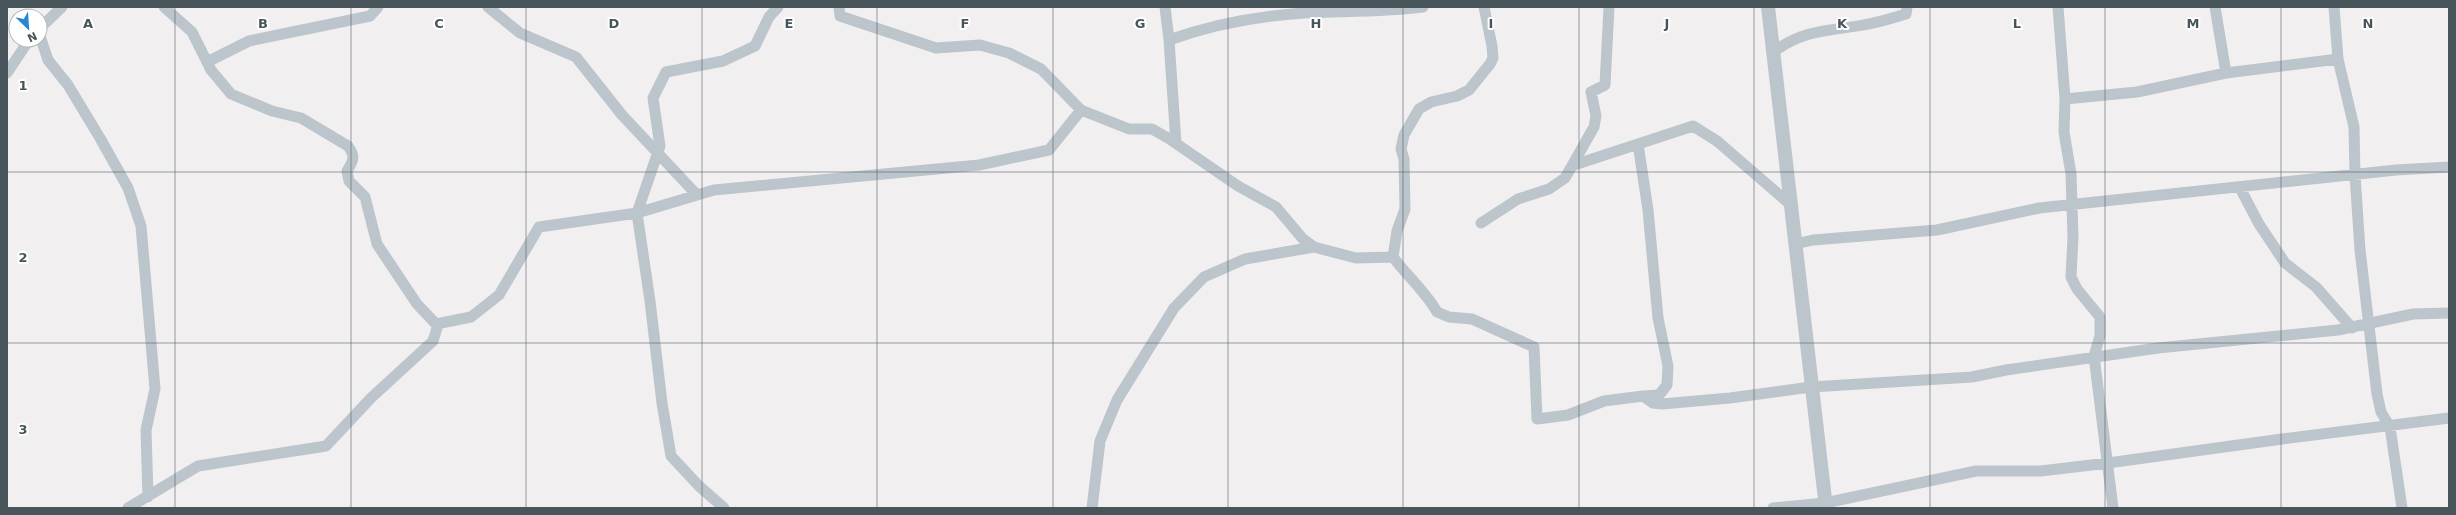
<svg xmlns="http://www.w3.org/2000/svg" width="2456" height="515" font-family="'DejaVu Sans',sans-serif">
	<rect width="100%" height="100%" fill="#f2eff0"/>
	<g fill="none" stroke-linecap="round" stroke-linejoin="round">
		<path stroke="#bcc5cb" stroke-width="11" d="M164,7L192,32L211,70L231,94L272,111L301,118L348,146C356,157 353,161 347,171L349,181L365,197L377,244L417,304L436,324L471,317L499,295L539,227L637,213L650,301L662,403L671,456L699,486L724,508
			M488,7L520,33L576,57L622,115L697,195
			M839,7L840,16L936,48L980,45L1009,53L1041,69L1081,110L1129,129H1152L1168,138L1238,186L1276,207L1303,239L1314,247L1356,258L1393,257C1407,276 1426,292 1437,312L1449,317L1472,319L1534,347L1537,419L1568,415L1604,401L1643,396L1653,403L1662,404L1730,398L1811,387L1972,377L2006,370L2158,348L2338,330L2413,314L2449,313
			M1165,7L1169,40
			M2058,7L2065,99L2064,132L2071,174L2073,237L2071,277L2077,289L2100,317V336L2094,356L2113,508
			M2215,7L2226,73
			M2334,7L2338,59L2354,127L2355,175L2360,250L2377,394L2381,412L2390,427L2402,508
			M40,28L62,7
			M40,36L48,60L68,85L100,138L128,188L141,226L155,389L146,430L148,497
			M1773,52C1809,26 1834,32 1873,23C1884,21 1895,17 1906,14L1907,7
			M207,62L249,41L370,16L378,7
			M7,73L29,40
			M2065,99L2137,92L2226,73L2338,59
			M1176,143L1169,40C1211,25 1259,16 1304,13C1344,11 1384,12 1423,7
			M1638,144L1648,210L1658,318L1668,366L1667,385L1659,395L1643,396
			M1574,165L1693,126L1717,141L1791,205
			M2240,188L2259,224L2285,263L2316,287L2352,328
			M637,213L714,190L979,165L1049,150L1081,110
			M637,213L660,146L653,98L666,72L723,61L755,46L769,17L778,7
			M1481,223L1518,199L1549,189L1565,178L1594,127L1596,116L1591,92L1605,85L1609,7
			M1795,244L1813,240L1937,230L2039,208L2396,170L2449,167
			M1393,257L1397,231L1405,209L1404,159L1401,149L1404,135L1419,109L1431,102L1457,96L1469,90L1490,64L1493,58L1492,46L1484,7
			M128,508L198,466L326,446L371,398L433,341L437,328
			M1092,508L1100,441L1117,400L1174,308L1204,277L1245,259L1314,247
			M1773,508L1825,503L1976,471H2041L2108,463L2282,439L2449,418"/>
		<path stroke="#bcc5cb" stroke-width="14" d="M1768,7L1826,508"/>
	</g>
	<path fill="none" stroke="#48555b" stroke-width="1" stroke-opacity="0.55" d="M175,7V508M351,7V508M526,7V508M702,7V508M877,7V508M1053,7V508M1228,7V508M1403,7V508M1579,7V508M1754,7V508M1930,7V508M2105,7V508M2281,7V508M7,172H2449M7,343H2449"/>
	<g font-size="13" text-anchor="middle" font-weight="bold" fill="#48555b" stroke="#fff" stroke-width="4" stroke-linejoin="round" paint-order="stroke">
		<text x="88" y="28">A</text>
		<text x="263" y="28">B</text>
		<text x="439" y="28">C</text>
		<text x="614" y="28">D</text>
		<text x="789" y="28">E</text>
		<text x="965" y="28">F</text>
		<text x="1140" y="28">G</text>
		<text x="1316" y="28">H</text>
		<text x="1491" y="28">I</text>
		<text x="1667" y="28">J</text>
		<text x="1842" y="28">K</text>
		<text x="2017" y="28">L</text>
		<text x="2193" y="28">M</text>
		<text x="2368" y="28">N</text>
		<text x="23" y="90">1</text>
		<text x="23" y="262">2</text>
		<text x="23" y="434">3</text>
	</g>
	<rect width="2456" height="515" fill="none" stroke="#48555b" stroke-width="16"/>
	<g transform="translate(28 28) rotate(155)"><circle r="19" fill="#ffffff" stroke="#b6bbbd"/>
	<path d="M0-3L7 15L0 10L-7 15Z" fill="#2587d6"/>
	<text y="-6" font-size="11" font-weight="bold" text-anchor="middle" fill="#48555b">N</text>
	</g>
</svg>
